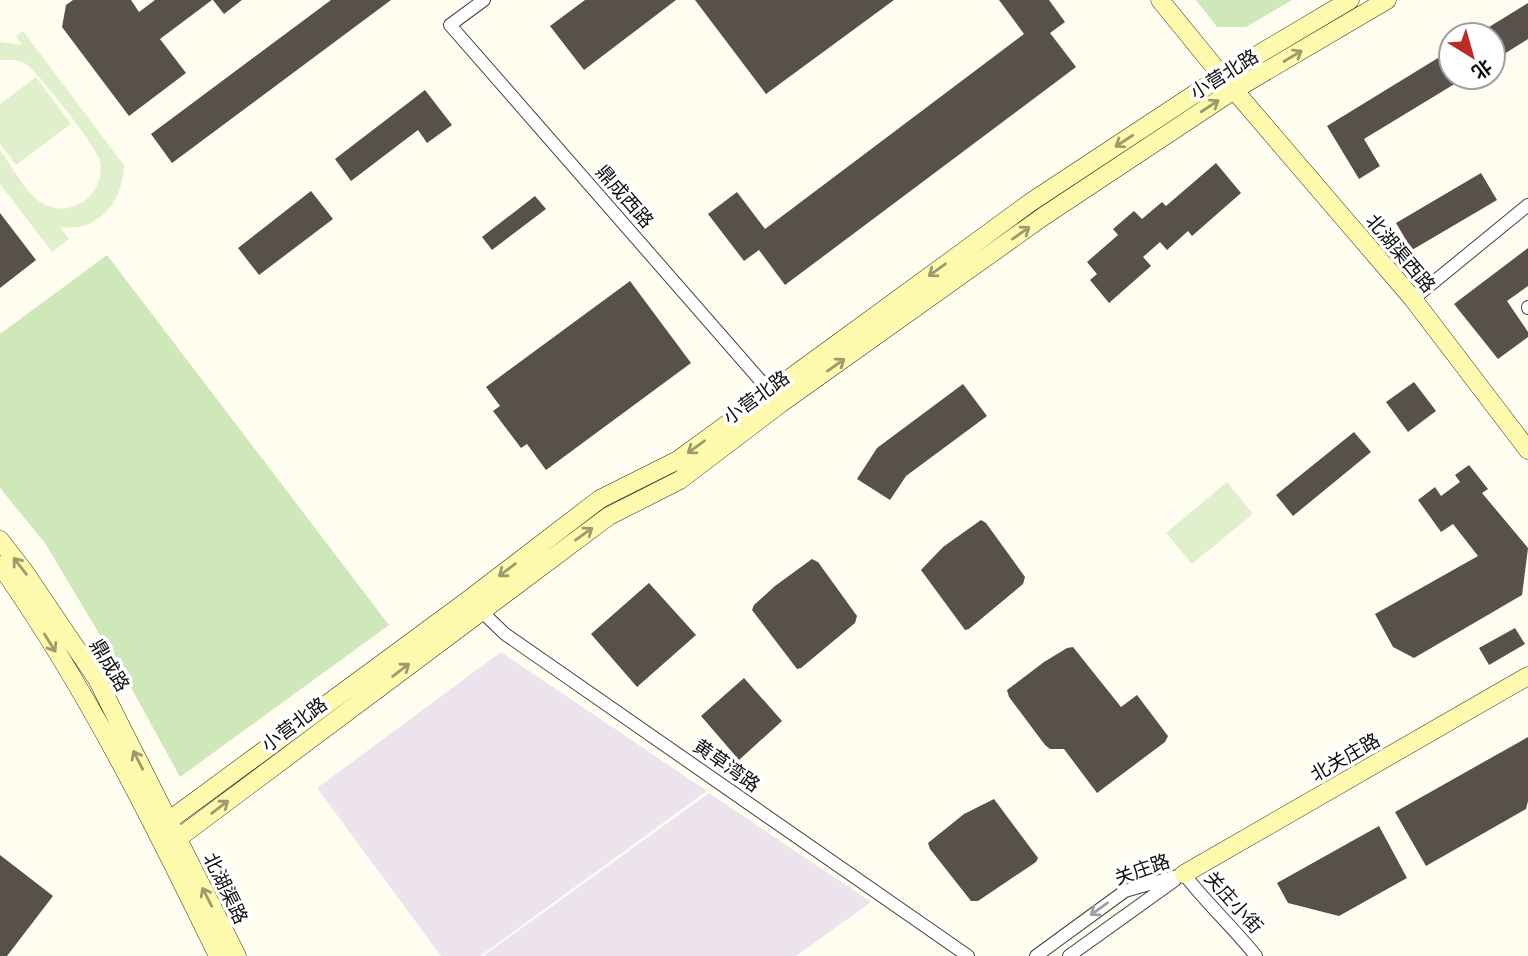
<svg xmlns="http://www.w3.org/2000/svg" width="1528" height="956" font-family="'Crimson Pro','Noto Sans SC',serif">
	<rect width="100%" height="100%" fill="#fffdf0"/>
	<path fill="#ece3ed" d="M501,652L707,791L480,956H441L317,788Z
		M709,793L871,902L796,956H483Z"/>
	<path fill="#cfe8ba" d="M1196,0H1292L1246,27H1217Z
		M107,255L389,625L180,777L128,682L45,543L0,488V334Z"/>
	<path fill="#e1f0cc" d="M23,31L124,165C123,201 99,233 60,227L69,239L52,252L0,184V150C11,165 22,185 35,198C65,225 110,195 99,158C94,144 38,72 26,64C17,59 10,60 0,60V42L22,45L16,36Z
		M36,77L71,124L16,165L0,144V104Z
		M1227,482L1253,514L1192,564L1166,533Z"/>
	<path fill="#57504b" d="M73,0H131L139,12L155,0H212L160,39L186,73L129,116L62,27L66,5Z
		M213,0H242L224,14Z
		M331,0H391L172,163L151,134Z
		M585,0H676L584,70L550,26Z
		M695,0H894L766,94Z
		M999,0H1049L1065,22L1050,33L1076,67L785,285L759,250L744,261L708,214L737,192L765,229L1024,34Z
		M1528,3V39L1493,61V35H1476Z
		M1451,50V77H1466L1364,139L1380,166L1359,179L1327,126Z
		M425,90L452,125L427,143L418,130L351,181L335,159Z
		M1216,163L1241,193L1192,236L1188,231L1167,250L1160,242L1143,257L1151,266L1109,303L1090,280L1097,274L1087,262L1118,235L1113,229L1134,211L1142,219L1162,202L1166,206Z
		M1481,173L1497,200L1412,250L1396,223Z
		M311,191L333,219L259,275L238,248Z
		M535,196L546,209L492,250L482,237Z
		M0,213L36,260L0,288Z
		M1528,248V286L1507,301L1528,332V337L1498,359L1454,304Z
		M630,281L691,363L546,470L527,444L521,448L493,411L500,406L486,387Z
		M1414,382L1436,411L1408,432L1386,402Z
		M963,384L987,416L906,476L890,500L857,479L877,448Z
		M1354,432L1371,452L1293,516L1276,495Z
		M1469,465L1488,489L1482,493L1528,548L1522,595L1414,658L1393,647L1375,614L1478,556L1453,524L1441,532L1418,500L1435,487L1441,496L1460,482L1455,475Z
		M981,520L986,523L1025,577L1023,584L969,629L965,630L921,570L943,547Z
		M812,559L818,562L857,616L855,623L801,668L797,669L752,610L754,605L775,586Z
		M649,583L696,635L637,687L591,634Z
		M1515,628L1525,644L1489,665L1479,648Z
		M1073,647L1121,707L1137,695L1168,736L1165,742L1097,793L1064,749H1050L1045,745L1009,697L1007,690L1044,662L1067,648Z
		M744,678L782,721L739,760L701,716Z
		M1528,737V801L1526,809L1426,866L1395,812Z
		M994,799L1038,858L1036,862L978,901H971L930,849L928,843L964,814Z
		M1379,826L1407,878L1339,916L1288,903L1277,883Z
		M0,855L53,896L7,956H0Z"/>
	<g fill="none" stroke-linecap="round" stroke-linejoin="round">
		<g stroke="#414141" stroke-width="14">
			<path id="street" d="M484,0L450,25L774,396
				M1413,299L1528,205
				M1528,307V308
				M478,608L505,634L968,956
				M1184,874C1206,903 1233,927 1256,956
				M1036,956L1125,891L1184,874
				M1069,956L1175,880"/>
		</g>
		<g stroke="#303030" stroke-width="19">
			<path id="secondary" d="M1160,0L1222,76L1413,299L1528,450
				M0,540L24,571L97,679L237,956
				M0,565C86,687 153,822 218,956
				M156,830L467,601L600,499L678,460L1031,202L1222,76L1350,0
				M165,848L609,516L680,480L780,404L1044,216L1234,90L1387,0
				M1184,874L1528,676"/>
		</g>
		<use href="#street" stroke="#fff" stroke-width="12"/>
		<use href="#secondary" stroke="#fdf9ad" stroke-width="18"/>
	</g>
	<defs><path id="oneway-shaft" d="M-6 0H5M1.5-3L5.5 0L1.5 3" fill="none" stroke-width="1.6" stroke-linecap="round" stroke-linejoin="round" transform="scale(1.75)"/></defs>
	<g stroke="#9d9b6d">
		<use href="#oneway-shaft" transform="translate(1293 56) rotate(-31)"/>
		<use href="#oneway-shaft" transform="translate(1210 106) rotate(-33)"/>
		<use href="#oneway-shaft" transform="translate(1124 141) rotate(147)"/>
		<use href="#oneway-shaft" transform="translate(1021 233) rotate(-35)"/>
		<use href="#oneway-shaft" transform="translate(937 270) rotate(144)"/>
		<use href="#oneway-shaft" transform="translate(836 365) rotate(-35)"/>
		<use href="#oneway-shaft" transform="translate(696 447) rotate(144)"/>
		<use href="#oneway-shaft" transform="translate(584 534) rotate(-36)"/>
		<use href="#oneway-shaft" transform="translate(20 566) rotate(-128)"/>
		<use href="#oneway-shaft" transform="translate(507 570) rotate(143)"/>
		<use href="#oneway-shaft" transform="translate(50 643) rotate(58)"/>
		<use href="#oneway-shaft" transform="translate(401 670) rotate(-37)"/>
		<use href="#oneway-shaft" transform="translate(138 760) rotate(-117)"/>
		<use href="#oneway-shaft" transform="translate(220 807) rotate(-37)"/>
		<use href="#oneway-shaft" transform="translate(207 897) rotate(-117)"/>
	</g>
	<use stroke="#9f9f9f" href="#oneway-shaft" transform="translate(1099 909) rotate(144)"/>
	<g text-anchor="middle" stroke-width="7" stroke-linejoin="round" paint-order="stroke">
		<g font-size="19" fill="#0e0e0e" stroke="#fff">
			<text transform="translate(1224 74) rotate(-32)" y="7">小营北路</text>
			<text transform="translate(625 196) rotate(49)" y="7">鼎成西路</text>
			<text transform="translate(1401 253) rotate(50)" y="7">北湖渠西路</text>
			<text transform="translate(756 397) rotate(-36)" y="7">小营北路</text>
			<text transform="translate(110 665) rotate(59)" y="7">鼎成路</text>
			<text transform="translate(294 724) rotate(-37)" y="7">小营北路</text>
			<text transform="translate(1345 757) rotate(-30)" y="7">北关庄路</text>
			<text transform="translate(727 765) rotate(35)" y="7">黄草湾路</text>
			<text transform="translate(1142 869) rotate(-19)" y="7">关庄路</text>
			<text transform="translate(226 888) rotate(64)" y="7">北湖渠路</text>
			<text transform="translate(1234 902) rotate(48)" y="7">关庄小街</text>
		</g>
	</g>
	<g transform="translate(1472 56) rotate(143)"><circle r="33" fill="#ffffff" stroke="#9f9f9f" stroke-width="2"/>
	<path d="M0-5L12 26L0 18L-12 26Z" fill="#bc2b29"/>
	<text y="-10" font-size="19" font-weight="bold" text-anchor="middle" fill="#0e0e0e">北</text>
	</g>
</svg>
